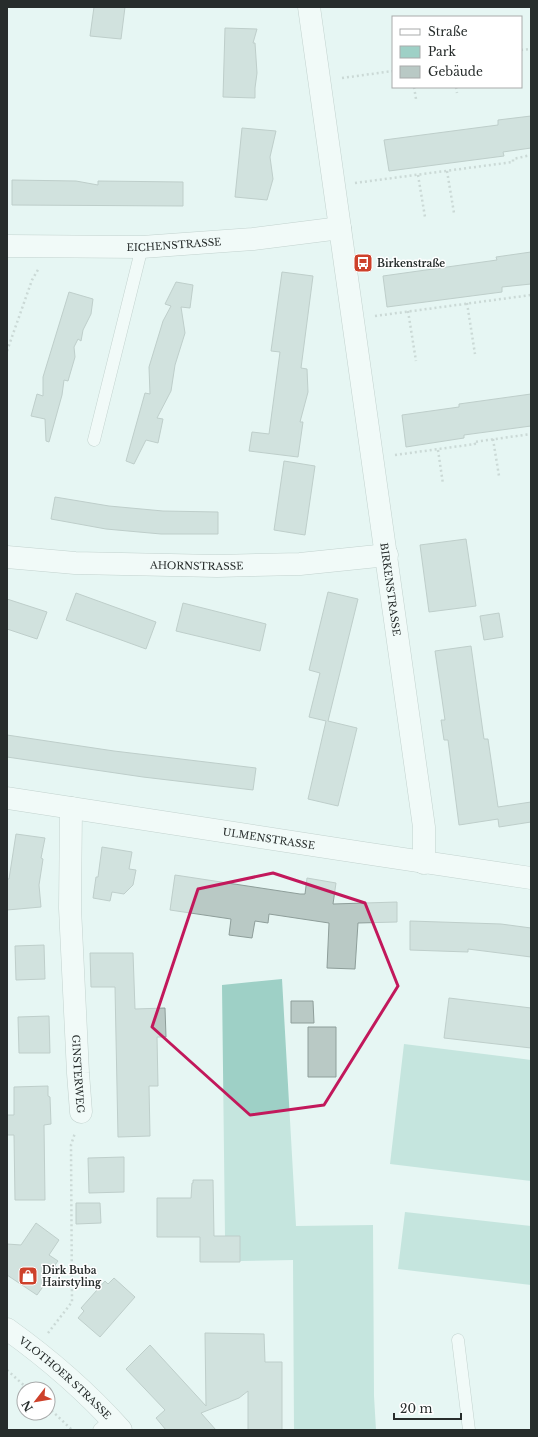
<svg xmlns="http://www.w3.org/2000/svg" width="538" height="1437" font-family="'Libre Baskerville',serif">
	<rect width="100%" height="100%" fill="#e6f6f3"/>
	<path fill="#9ed0c6" d="M282,979L296,1226L373,1225L374,1396L376,1430H294L293,1260L240,1261V1236H225L222,985Z
		M404,1044L531,1060V1181L390,1164Z
		M405,1212L531,1226V1285L398,1269Z"/>
	<path fill="#b9c9c5" stroke="#8e9e9a" d="M94,7H125L121,39L90,36Z
		M225,28L257,29L253,43H255L257,73L255,88V98L223,97Z
		M531,116V148L503,152L504,156L389,171L384,140L498,125V120Z
		M242,128L276,131L270,157L273,179L267,200L235,197Z
		M12,180L76,181L98,185V181L183,182V206L12,205Z
		M531,252V284L502,287V292L387,307L383,276L497,260L496,257Z
		M282,272L313,276L301,368L307,369L308,392L300,422H303L298,457L249,451L252,432L269,434L280,352L271,351Z
		M176,282L193,285L190,308L181,307L185,333L175,365L171,391L157,418L163,419L158,443L146,440L134,464L126,461L145,393L150,394L149,367L163,321L171,306L165,304Z
		M69,292L93,299L91,314L83,330L81,341L78,339L74,347L75,357L68,381L64,380L62,395L49,442L46,441L45,419L31,416L37,394L43,396V377Z
		M531,394V426L464,435V438L406,447L402,415L459,407V404Z
		M284,461L315,466L305,535L274,530Z
		M55,497L109,506L163,511L218,512V534H161L106,529L51,519Z
		M466,539L476,606L429,612L420,545Z
		M328,592L358,599L328,721L357,728L338,806L308,799L326,721L309,717L320,673L309,670Z
		M76,593L156,622L146,649L66,620Z
		M7,599L47,612L37,639L7,629Z
		M183,603L266,624L260,651L176,631Z
		M499,613L503,637L484,640L480,616Z
		M471,646L484,739H488L498,807L531,802V822L499,827L498,819L459,825L448,740H444L441,720H445L435,651Z
		M7,735L114,751L256,768L253,790L143,777L7,757Z
		M16,834L45,838L41,858L43,859L39,885L41,907L7,910V879H9Z
		M102,847L132,852L129,869L136,870L133,885L124,894L112,892L110,901L93,898L96,877H98Z
		M175,875L300,894H305L307,878L336,883L333,904L397,902V922L358,923L355,969L327,968L329,923L269,914L268,923L255,921L252,938L229,935L231,919L170,910Z
		M410,921L501,924L531,928V957L468,949V952L410,950Z
		M44,945L45,979L16,980L15,946Z
		M90,953H133L135,1009L165,1008L166,1037H157L158,1086H149L150,1136L118,1137L115,987H91Z
		M449,998L531,1008V1048L444,1038Z
		M291,1001H313L314,1023H291Z
		M49,1016L50,1053H19L18,1017Z
		M308,1027H336V1077H308Z
		M48,1086V1096L50,1097L51,1124L44,1125L45,1200H15L14,1135H7V1115H14V1087Z
		M124,1157V1192L89,1193L88,1158Z
		M193,1180H213L214,1236H240V1262H200V1237H157V1198H191L192,1183H193Z
		M76,1203H100L101,1223L76,1224Z
		M36,1223L59,1240L49,1255L58,1261L55,1265L57,1267L37,1295L7,1275V1244L21,1245Z
		M114,1278L135,1297L100,1337L78,1318L84,1311L81,1308L105,1281L108,1284Z
		M205,1333L264,1334L265,1362H282V1430H248V1391L239,1398L201,1413L216,1430H166L156,1418L165,1410L126,1369L150,1345L206,1406Z"/>
	<g fill="none" stroke-linecap="round" stroke-linejoin="round">
		<g stroke="#98a8a4" stroke-width="13">
			<path id="lane" d="M94,440L142,247
				M458,1340L469,1430
				M99,1430L111,1419"/>
		</g>
		<g stroke="#98a8a4" stroke-width="23">
			<g id="street">
				<path id="s1" d="M309,7L424,827V863"/>
				<path id="s2" d="M7,246L142,247L253,239L340,228"/>
				<path id="s3" d="M7,557L75,563L217,566L300,564L387,555"/>
				<path id="s4" d="M7,798L364,853L531,878"/>
				<path id="s5" d="M71,808L70,908L78,1073L81,1112"/>
			</g>
		</g>
		<g stroke="#98a8a4" stroke-width="23">
			<g id="secondary">
				<path id="s6" d="M7,1329C49,1359 87,1392 121,1430"/>
			</g>
		</g>
		<path stroke="#aab7b4" stroke-width="2.5" stroke-dasharray="2 3" stroke-linecap="butt" d="M521,50L531,49
			M342,78L393,71
			M414,87L416,99
			M456,87L457,93
			M447,171L454,213
			M418,175L425,217
			M355,183L513,162V159L531,155
			M467,303L475,354
			M408,311L416,361
			M375,316L531,295
			M7,351L32,280L39,268
			M493,439L499,476
			M438,450L443,484
			M395,455L475,444L474,442L531,434
			M48,1333L72,1302L71,1145L75,1133
			M7,1370L28,1389
			M48,1407L72,1430"/>
		<use href="#lane" stroke="#fff" stroke-width="12"/>
		<use href="#street" stroke="#fff" stroke-width="22"/>
		<use href="#secondary" stroke="#fff" stroke-width="22"/>
	</g>
	<path d="M0 0H538V1437H0ZM273,873L365,903L398,986L324,1105L250,1115L152,1027L198,889Z" fill="#e6f6f3" fill-opacity=".55" fill-rule="evenodd"/>
	<path fill="none" stroke="#c2185b" stroke-width="3" stroke-linejoin="round" d="M273,873L365,903L398,986L324,1105L250,1115L152,1027L198,889Z"/>
	<defs>
		<g id="bus-square" transform="scale(1)"><rect x="-9" y="-9" width="18" height="18" rx="4" fill="#cd412b" stroke="#fff"/><path d="M-5-6H5V4H4V6H2V4H-2V6H-4V4H-5ZM-3.5-4V0h7V-4ZM-3.5 1.2v1.5H-2V1.2ZM2 1.2v1.5H3.5V1.2Z" fill="#fff"/></g>
		<g id="shop-square" transform="scale(1)"><rect x="-9" y="-9" width="18" height="18" rx="4" fill="#cd412b" stroke="#fff"/><path d="M-5-2.5h2.3a2.7 3.5 0 0 1 5.4 0H5L5.5 6h-11ZM-1.5-2.5h3a1.5 2.3 0 0 0-3 0Z" fill="#fff"/></g>
	</defs>
	<g fill-rule="evenodd">
		<use href="#bus-square" x="363" y="263"/>
		<use href="#shop-square" x="28" y="1276"/>
	</g>
	<g text-anchor="middle" stroke-width="3" stroke-linejoin="round" paint-order="stroke">
		<g font-size="10" fill="#272d2c" stroke="#fff">
			<text dy="4" stroke="none"><textPath href="#s2" startOffset="167">EICHENSTRASSE</textPath></text>
			<text dy="4" stroke="none"><textPath href="#s3" startOffset="190">AHORNSTRASSE</textPath></text>
			<text dy="4" stroke="none"><textPath href="#s1" startOffset="588">BIRKENSTRASSE</textPath></text>
			<text dy="4" stroke="none"><textPath href="#s4" startOffset="265">ULMENSTRASSE</textPath></text>
			<text dy="4" stroke="none"><textPath href="#s5" startOffset="266">GINSTERWEG</textPath></text>
			<text dy="4" stroke="none"><textPath href="#s6" startOffset="76">VLOTHOER STRASSE</textPath></text>
		</g>
		<g font-size="10" font-weight="bold" fill="#272d2c" stroke="#fff" text-anchor="start">
			<text x="377" y="267">Birkenstraße</text>
			<text x="42" y="1274">Dirk Buba<tspan x="42" dy="12">Hairstyling</tspan></text>
		</g>
	</g>
	<rect width="538" height="1437" fill="none" stroke="#272d2c" stroke-width="16"/>
	<rect x="392" y="16" width="130" height="72" fill="#ffffff" stroke="#a9abab"/>
	<rect x="400" y="29" width="20" height="6" fill="#ffffff" stroke="#a9abab"/>
	<text x="428" y="36" font-size="12" fill="#272d2c">Straße</text>
	<rect x="400" y="46" width="20" height="12" fill="#9ed0c6" stroke="#a9abab"/>
	<text x="428" y="56" font-size="12" fill="#272d2c">Park</text>
	<rect x="400" y="66" width="20" height="12" fill="#b9c9c5" stroke="#a9abab"/>
	<text x="428" y="76" font-size="12" fill="#272d2c">Gebäude</text>
	<g transform="translate(36 1401) rotate(239)"><circle r="19" fill="#ffffff" stroke="#a9abab"/>
	<path d="M0-3L7 15L0 10L-7 15Z" fill="#cd412b"/>
	<text y="-6" font-size="11" font-weight="bold" text-anchor="middle" fill="#272d2c">N</text>
	</g>
	<path d="M394 1413v6h67v-6" fill="none" stroke="#272d2c" stroke-width="2"/>
	<text x="400" y="1413" font-size="12" fill="#272d2c" stroke="#ffffff" stroke-width="3" paint-order="stroke">20 m</text>
</svg>
